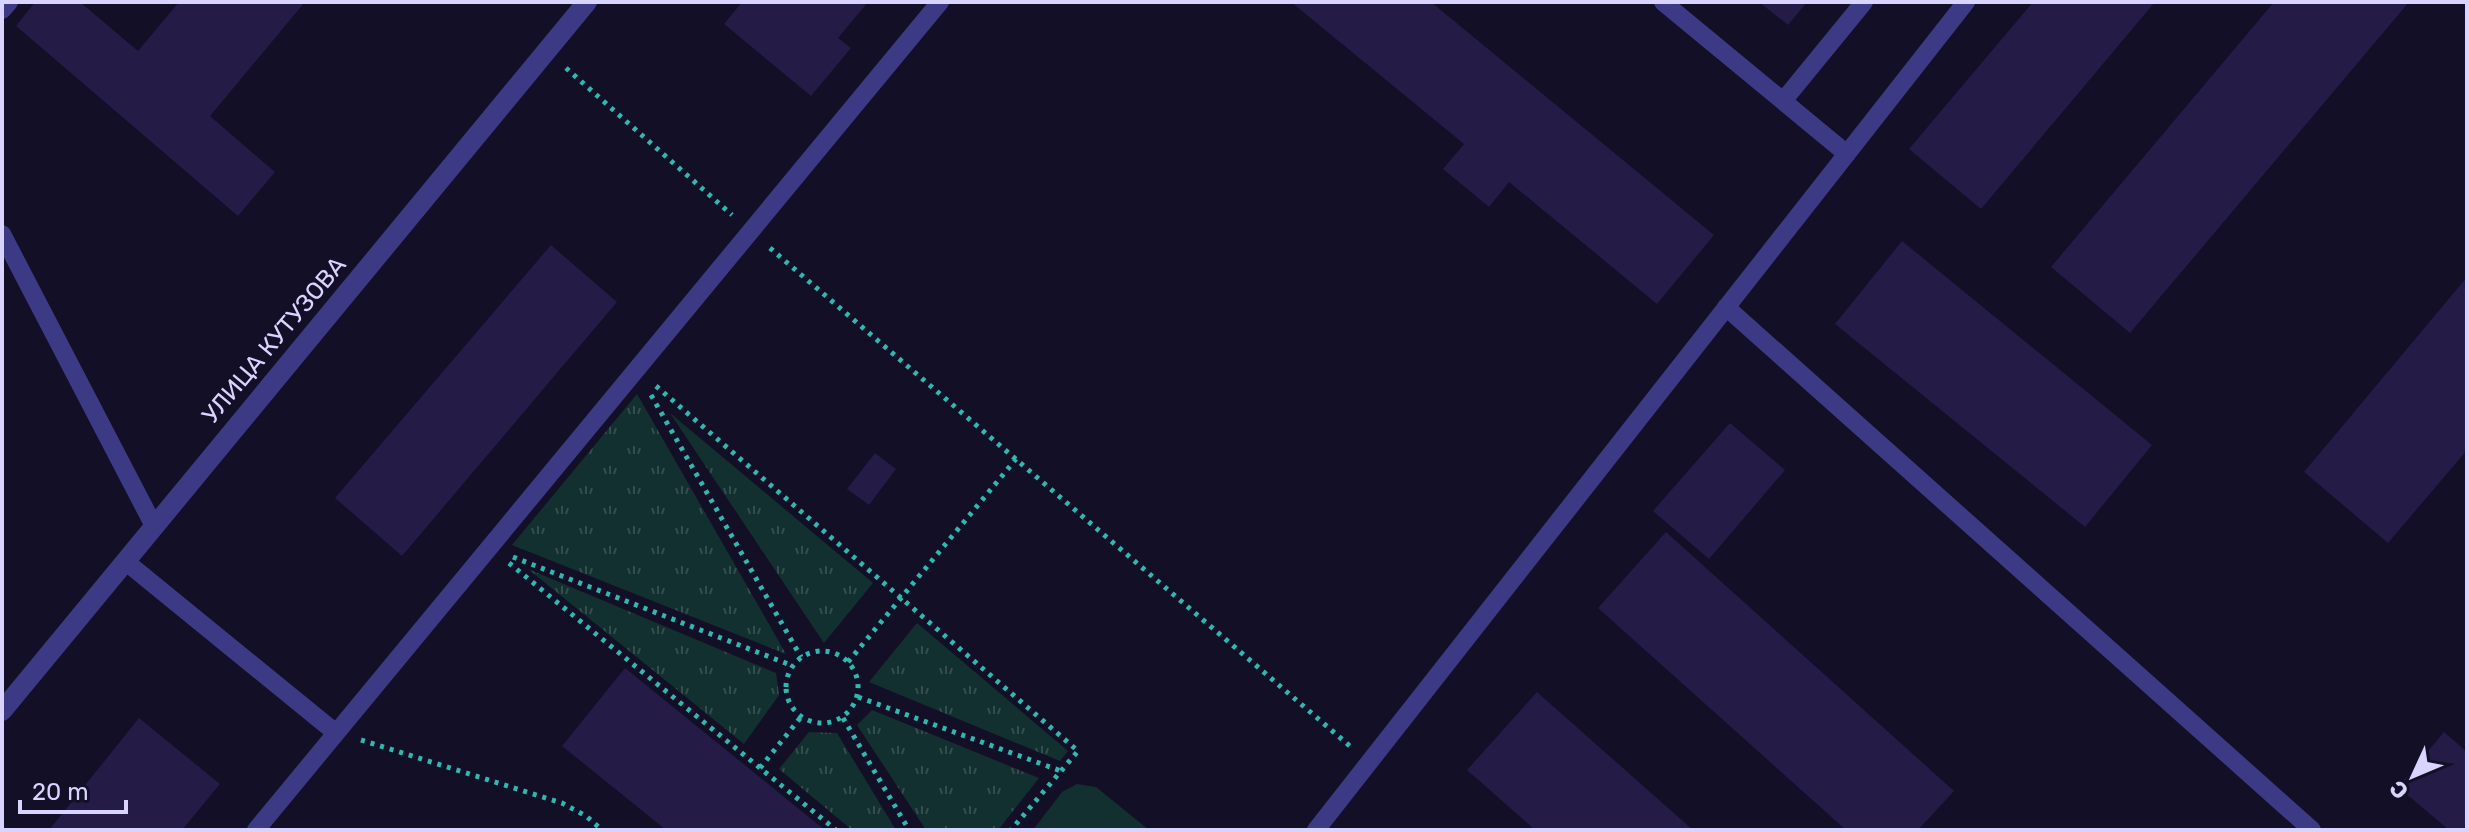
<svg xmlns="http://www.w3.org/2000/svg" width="2469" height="832" font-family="Rubik,sans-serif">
	<defs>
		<pattern id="grass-tufts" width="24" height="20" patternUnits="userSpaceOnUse" patternTransform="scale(2)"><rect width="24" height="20" fill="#12302f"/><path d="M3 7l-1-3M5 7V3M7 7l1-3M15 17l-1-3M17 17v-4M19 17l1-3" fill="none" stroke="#344d4e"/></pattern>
	</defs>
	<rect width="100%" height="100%" fill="#130f26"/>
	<path fill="url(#grass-tufts)" d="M637,394L786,654L512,545Z
		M670,413L873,583L824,643Z
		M528,569L776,673L779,695L744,744Z
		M917,623L1068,751L1060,761L869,682Z
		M872,710L1039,778L998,830H926L857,725Z
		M809,732L837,733L896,830H852L779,769Z"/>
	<path fill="#12302f" d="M1077,784L1096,787L1149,830H1033L1062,792Z"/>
	<path fill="#241b47" d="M35,2H80L138,51L179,2H305L210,116L275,172L238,216L16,26Z
		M742,2H868L838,38L851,48L811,96L724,24Z
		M1291,2H1431L1714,235L1657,304L1509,182L1489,207L1443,169L1464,144Z
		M1759,2H1807L1788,25Z
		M2033,2H2155L1981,209L1909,149Z
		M2274,2H2409L2130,333L2051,267Z
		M1902,241L2152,445L2085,527L1835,324Z
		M551,245L617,302L402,556L335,498Z
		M2467,277V450L2388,543L2304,472Z
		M1730,423L1785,470L1709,559L1653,511Z
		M875,453L896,469L869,505L847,489Z
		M1666,532L1954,791L1918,830H1846L1598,608Z
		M625,668L825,830H666L562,746Z
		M1537,692L1693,830H1535L1467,770Z
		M139,718L220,784L182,830H49Z
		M2444,732L2467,752V830H2449L2398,787Z"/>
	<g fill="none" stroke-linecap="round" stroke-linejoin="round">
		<path stroke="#2fb8b0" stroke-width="5" stroke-dasharray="4 6" stroke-linecap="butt" d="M566,68L732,215
			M770,248L1351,747
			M656,386L1078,751L1011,830
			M651,395L801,657
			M513,557L793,666
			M509,563L836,830
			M786 687a36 36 0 1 1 72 0a36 36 0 1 1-72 0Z
			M848,662L1016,459
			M858,697L1061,771
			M843,718L909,830
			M361,740L562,803L586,816L602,830
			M760,768L801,717"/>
		<path stroke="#3d3a85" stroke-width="18" d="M1663,2L1847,154
			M2,10L9,2
			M1783,101L1864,2
			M2,234L154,526
			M1726,307L2312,830
			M125,561L336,733
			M256,830L940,2
			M1316,830L1966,2"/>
		<path stroke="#3d3a85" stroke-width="20" d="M2,711L587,2"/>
	</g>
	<g text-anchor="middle" stroke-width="6" stroke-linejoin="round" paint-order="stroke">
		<g font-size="24" fill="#d9d4ff" stroke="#130f26">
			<text transform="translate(274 340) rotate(-50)" y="8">УЛИЦА КУТУЗОВА</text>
		</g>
	</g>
	<rect width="2469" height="832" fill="none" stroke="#d9d4ff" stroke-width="8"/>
	<g transform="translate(2413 776) rotate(226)" stroke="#130f26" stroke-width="6" paint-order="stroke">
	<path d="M0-6L14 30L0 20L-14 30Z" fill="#d9d4ff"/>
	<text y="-12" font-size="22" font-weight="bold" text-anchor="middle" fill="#d9d4ff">С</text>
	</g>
	<path d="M20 800v12h106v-12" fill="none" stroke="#d9d4ff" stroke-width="4"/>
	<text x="32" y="800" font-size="24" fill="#d9d4ff" stroke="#130f26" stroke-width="6" paint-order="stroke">20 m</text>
</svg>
